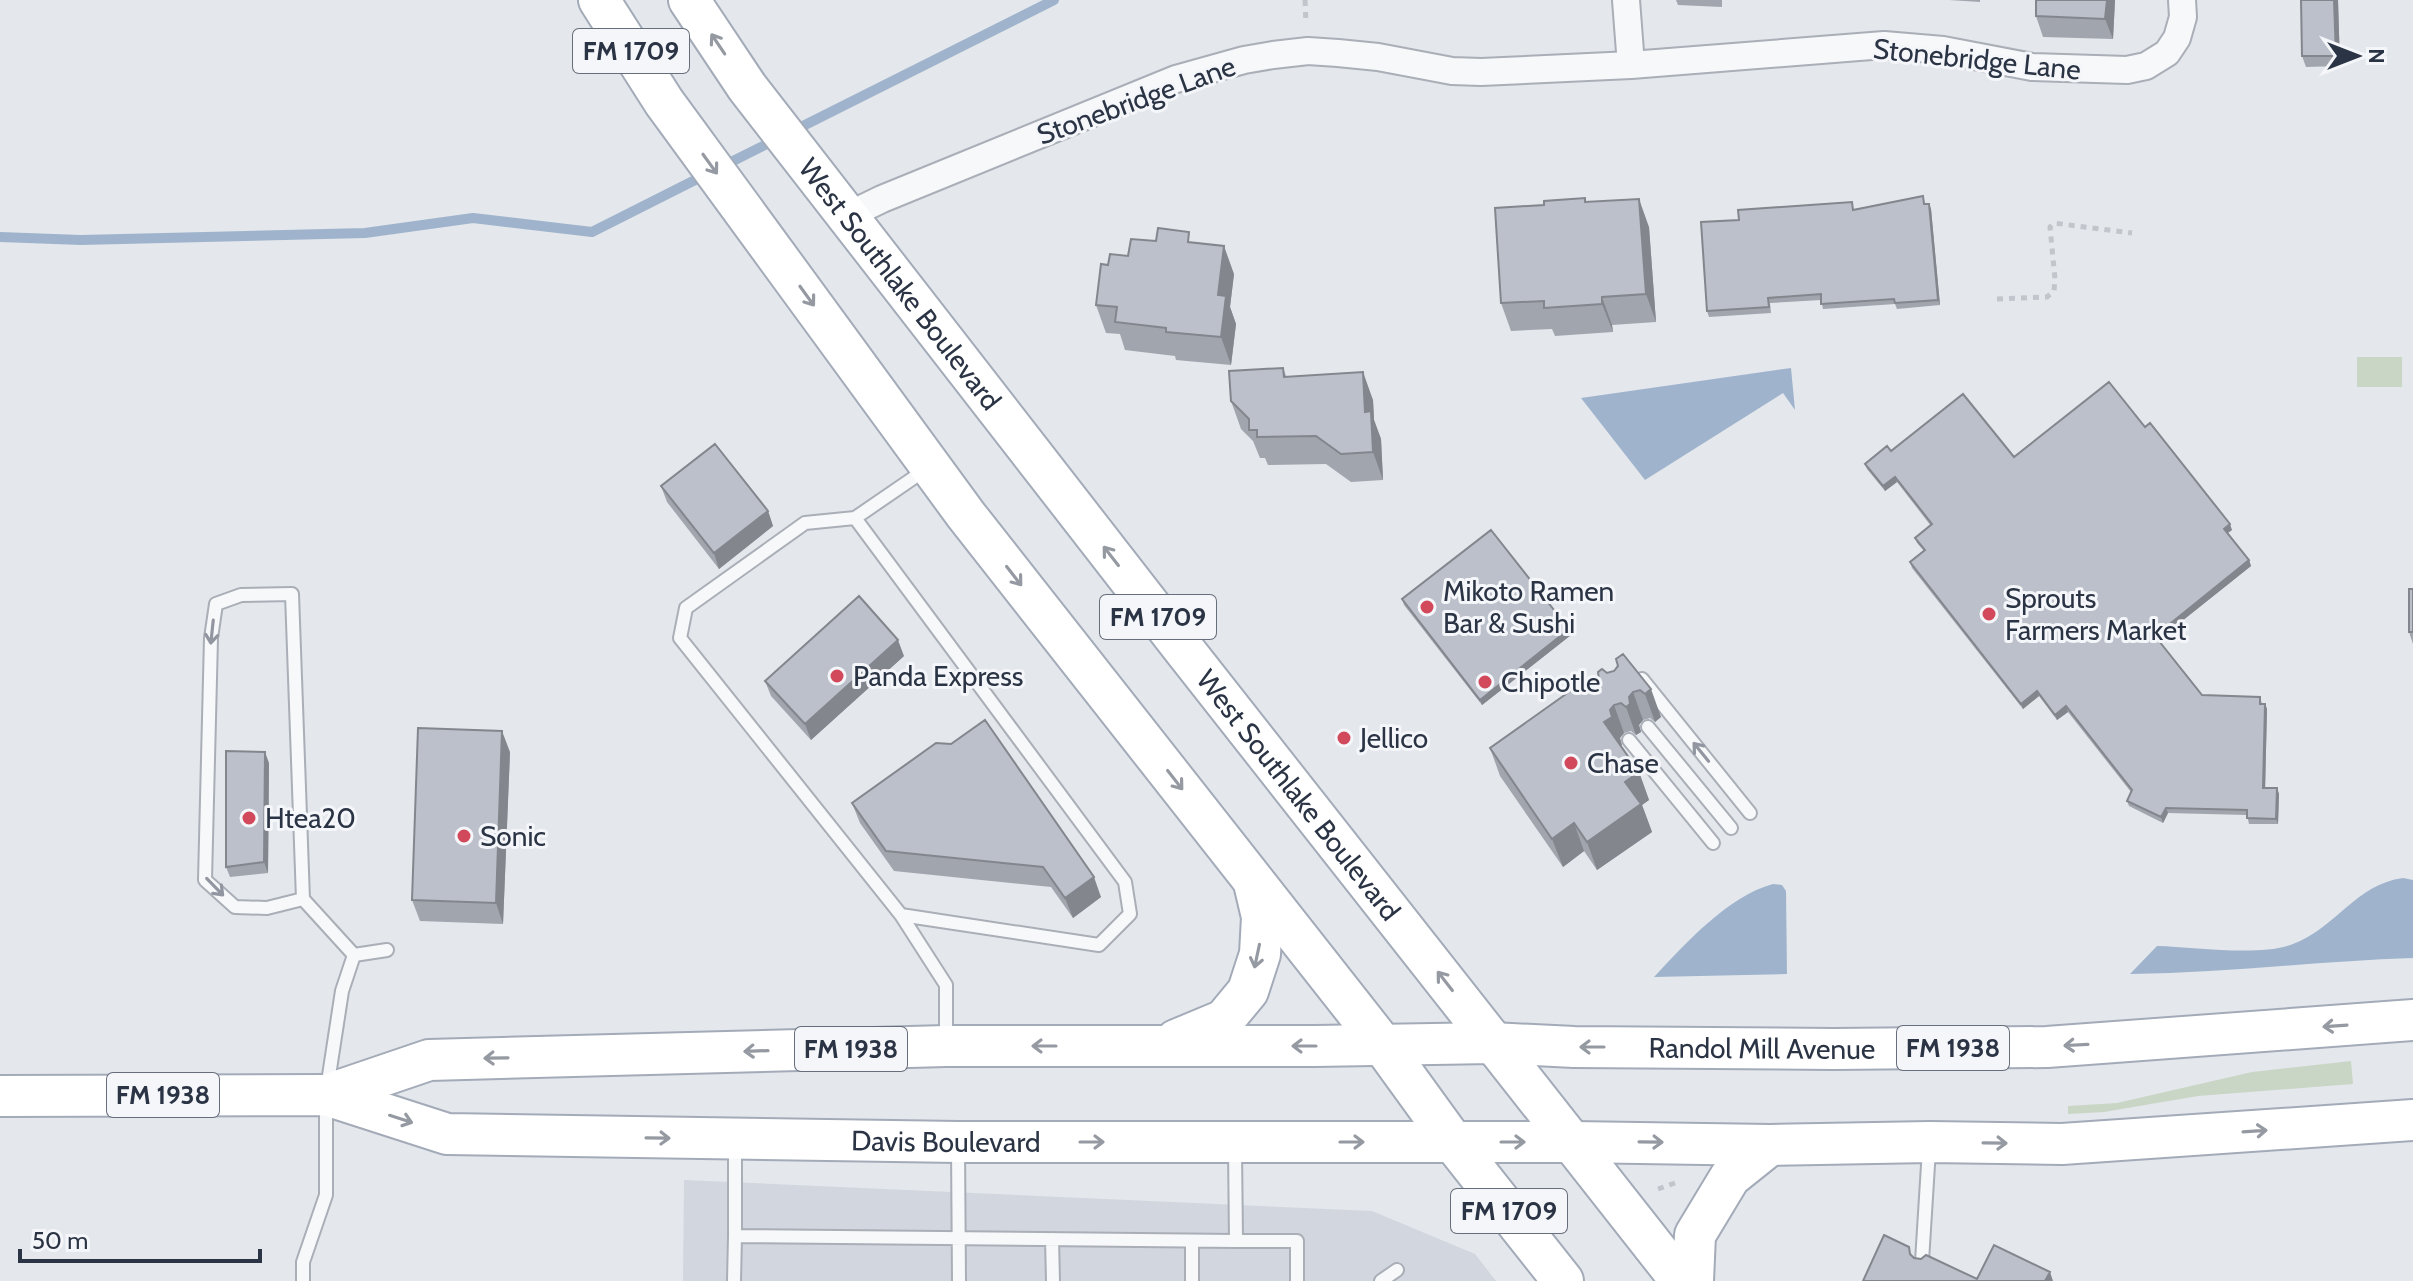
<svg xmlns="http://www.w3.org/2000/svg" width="2413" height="1281" font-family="Cabin,sans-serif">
	<rect width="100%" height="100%" fill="#e4e7ec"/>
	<path fill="#d2d6de" d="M684,1180L1372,1211L1475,1254L1496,1281H683Z"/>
	<path fill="#c9d6c5" d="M2357,357H2402V387H2357Z
		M2351,1061L2353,1084L2198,1096L2104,1112L2068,1114V1106L2117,1103L2252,1072Z"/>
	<path fill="#9fb4cc" d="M1791,368L1795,410L1783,393L1645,480L1581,398Z
		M2403,878L2413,880V958C2318,961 2225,973 2130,974L2157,946C2194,947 2261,957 2293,944C2336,928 2356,884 2403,878Z
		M1773,884L1782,885L1786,891L1787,974L1654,977C1685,944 1728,896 1773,884Z"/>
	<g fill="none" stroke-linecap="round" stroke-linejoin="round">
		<path stroke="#9fb4cc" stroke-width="10" d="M791,132L1054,0
			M723,166L777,139
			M0,237L81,240L365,233L473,218L592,232L705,175"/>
		<g stroke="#a9aeb7" stroke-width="16">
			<path id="service" d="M925,470L855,518L805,523L686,608L680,638L901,915L946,985V1042
				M855,518L1125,882L1130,914L1099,945L901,915
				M1642,679L1750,813
				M1648,727L1731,828
				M1629,740L1713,843
				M303,899L267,908L235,907L205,880L211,638L216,604L241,595L292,594L303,899L354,955
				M735,1143V1236
				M958,1146L959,1281
				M1235,1149L1236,1241H1297V1281
				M1052,1239L1053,1281
				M1922,1261L1929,1149
				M303,1281V1262L326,1195V1095L342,991L354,955L387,950
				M734,1281L735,1236L1236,1241
				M1192,1281V1241
				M1381,1281L1397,1270"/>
		</g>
		<g stroke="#a9aeb7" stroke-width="30">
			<path id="minor" d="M1626,0L1631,65
				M847,216L882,199L1176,79L1244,60L1273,55L1308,51L1338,53L1378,57L1452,71L1481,72L1631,65L1884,45L1943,50L2032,67L2127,70L2146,66L2167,53L2177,38L2183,17L2182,0"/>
		</g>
		<g stroke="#a3abb8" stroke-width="44">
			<g id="primary">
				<path d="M599,0L664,102L966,515L1382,1044L1453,1142L1563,1281"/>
				<path id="s1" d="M689,0L747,87L1182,647L1681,1281"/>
				<path d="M1176,1040L1224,1020L1248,991L1260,954L1262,917L1254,883"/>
				<path id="s2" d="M326,1095L429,1060L946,1046H1315L1492,1043L1574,1047L1834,1049L2047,1047L2413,1020"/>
				<path id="s3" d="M0,1096L326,1095L447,1134L958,1142H1573L1770,1145L1930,1142L2062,1144L2413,1120"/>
				<path d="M1693,1281L1695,1235L1730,1177L1770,1145"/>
			</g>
		</g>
		<path stroke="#c2c5cb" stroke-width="5" stroke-dasharray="6 6" stroke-linecap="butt" d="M1305,0L1306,23
			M1997,299L2047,297L2054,291L2055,279L2050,227L2054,223L2132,233
			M1658,1189L1675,1183"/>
		<use href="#service" stroke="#f7f8fa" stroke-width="12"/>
		<use href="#minor" stroke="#f7f8fa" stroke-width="26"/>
		<use href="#primary" stroke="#fff" stroke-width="40"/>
	</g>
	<path fill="#a1a5ae" d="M1676,0H1722V7L1678,5Z
		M1949,0H1980V2Z
		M2115,0L2113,39L2043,37L2036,16Z
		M2338,0L2340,66L2306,67L2302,56Z
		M1923,196L1925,204H1929L1931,209L1940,305L1897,309L1895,304L1823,309L1821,300L1770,303L1771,313L1709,317L1707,311L1739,220L1855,209Z
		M1585,198L1586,202L1649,227L1656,322L1612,325L1613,332L1555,336L1552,329L1511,331L1501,303L1544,205Z
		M1156,241L1193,242L1234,274L1230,307L1236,324L1231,365L1176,360L1175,356L1125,350L1120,334L1106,333L1096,305L1108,265Z
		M1283,368L1286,376L1373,400L1374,420L1381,439L1383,480L1351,482L1326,464L1268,465L1265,458H1260L1253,441L1241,429L1231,401Z
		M2145,427L2232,530L2228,533L2249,560L2251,566L2158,640L2202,695L2260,697L2262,704H2265L2267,709L2265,788H2277L2279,794L2278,824H2249L2247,815L2168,813L2163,823L2129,806L2127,801L2131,792L2068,712L2057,720L2039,696L2023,709L1912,568L1910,562L1924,551L1917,543L1915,538L1931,526L1897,482L1885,491L1867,469L1865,464L1891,451L2014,457Z
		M661,486L768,511L773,526L719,569L667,502Z
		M2413,589V644L2409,632Z
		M1402,599L1569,629L1571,635L1482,705L1404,605Z
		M1623,654L1661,717L1655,722L1650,718L1643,720L1639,725L1641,732L1636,735L1631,731L1624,733L1620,738L1621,746L1639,772L1649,800L1642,805L1652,832L1597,870L1584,851L1563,867L1500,776L1490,748L1588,686L1596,685L1607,673L1614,671Z
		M904,656L811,740L771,696L765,681Z
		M936,743L1101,897L1073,918L1051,887L894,871L860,823L852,803Z
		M510,752L503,924L420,921L412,900Z
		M269,763L268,873L230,877L226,867Z"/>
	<path fill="#83868d" d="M2107,0H2115L2113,39L2105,19Z
		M2334,0H2338L2340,66L2336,56Z
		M1639,199L1649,227L1656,322L1646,294Z
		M1929,204L1931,209L1940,305L1938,300Z
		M1224,246L1234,274L1230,307L1236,324L1231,365L1221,337L1218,295Z
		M1602,297L1612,325L1613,332L1602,304Z
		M1363,372L1373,400L1374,420L1381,439L1383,480L1373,452L1365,412Z
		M1895,477L1897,482L1885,491L1883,486Z
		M768,511L773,526L719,569L714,553Z
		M2230,524L2232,530L2226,534L2224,529Z
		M2249,560L2251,566L2157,641L2155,636Z
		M1569,629L1571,635L1482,705L1480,700Z
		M898,640L904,656L811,740L805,724Z
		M1651,689L1661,717L1655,722L1645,694Z
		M2037,691L2039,696L2023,709L2021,704Z
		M1633,692L1643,720L1639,725L1641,732L1636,735L1626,707L1629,697Z
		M2265,704L2267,709L2265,793L2263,788Z
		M1614,705L1624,733L1620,738L1622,745L1615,750L1604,722Z
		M2066,706L2068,712L2057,720L2055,715Z
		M502,731L510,752L503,924L496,903Z
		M265,752L269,763L268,873L264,862Z
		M1639,772L1649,800L1642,805L1652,832L1597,870L1587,842L1625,782Z
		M2277,788L2279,794L2278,824L2276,819Z
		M2166,808L2168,813L2163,823L2161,817Z
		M1574,823L1584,851L1563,867L1552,839Z
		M1094,877L1101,897L1073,918L1065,898Z
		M2050,1272L2053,1281H2045Z"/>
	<path fill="#bbc0ca" stroke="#83868d" stroke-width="2" d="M2036,0H2107L2105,19L2036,16Z
		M2301,0H2334L2336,56H2302Z
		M1923,196L1924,204H1929L1938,300L1895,303L1894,299L1821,304V294L1768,298L1769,307L1707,311L1701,222L1739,220L1738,210L1852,202L1853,210Z
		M1585,198V202L1639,199L1646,294L1602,297V304L1544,308V301L1501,303L1495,208L1544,205V201Z
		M1158,228L1189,232L1188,242L1224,246L1218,295L1226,296L1221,337L1166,332V328L1115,322L1117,307L1096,305L1101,264L1108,265L1110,254L1128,256L1131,239L1156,241Z
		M1283,368L1284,377L1363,372L1365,412L1371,411L1373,452L1341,454L1316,436L1257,437V430H1249V419L1231,401L1229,371Z
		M2109,382L2145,427L2150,423L2230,524L2224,529L2249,560L2155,636L2202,695L2260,697V704H2265L2263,788H2277L2276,819L2247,818V810L2166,808L2161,817L2127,801L2132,790L2066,706L2055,715L2037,691L2021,704L1910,562L1925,550L1915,538L1932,524L1895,477L1883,486L1865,464L1887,446L1891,451L1963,394L2014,457Z
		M715,444L768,511L714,553L661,486Z
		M1491,530L1569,629L1480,700L1402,599Z
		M2409,589H2413V632H2409Z
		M859,596L898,640L805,724L765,681Z
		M1623,654L1651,689L1645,694L1640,690L1633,692L1629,697L1630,704L1626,707L1621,703L1614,705L1610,710L1612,717L1604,722L1639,772L1625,782L1641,804L1587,842L1574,823L1552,839L1490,748L1583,682L1588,686L1596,685L1599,680L1598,672L1602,669L1607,673L1614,671L1618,666L1616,659Z
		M985,720L1094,877L1065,898L1043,867L886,851L852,803L936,743L951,744Z
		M418,728L502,731L496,903L412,900Z
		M226,751L265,752L264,862L226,867Z
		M1884,1235L1909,1247L1910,1254L1914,1258L1921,1259L1926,1255L1977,1279L1994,1245L2050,1272L2045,1281H1863Z"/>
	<defs><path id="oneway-shaft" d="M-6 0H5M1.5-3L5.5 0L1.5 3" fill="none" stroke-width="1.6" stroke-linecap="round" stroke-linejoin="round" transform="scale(2)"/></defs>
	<g stroke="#959aa2">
		<use href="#oneway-shaft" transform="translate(718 44) rotate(-124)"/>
		<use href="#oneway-shaft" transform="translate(710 164) rotate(54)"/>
		<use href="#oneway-shaft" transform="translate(807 296) rotate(54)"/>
		<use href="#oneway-shaft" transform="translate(1111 556) rotate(-128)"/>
		<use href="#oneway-shaft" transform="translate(1014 576) rotate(52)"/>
		<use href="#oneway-shaft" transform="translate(1175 780) rotate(52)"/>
		<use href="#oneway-shaft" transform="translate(1257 956) rotate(102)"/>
		<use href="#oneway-shaft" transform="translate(1445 981) rotate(-128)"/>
		<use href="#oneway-shaft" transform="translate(2335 1026) rotate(176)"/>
		<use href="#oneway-shaft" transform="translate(2076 1045) rotate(177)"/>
		<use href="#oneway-shaft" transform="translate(1044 1046) rotate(-180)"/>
		<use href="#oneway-shaft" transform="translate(1304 1046) rotate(180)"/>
		<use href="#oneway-shaft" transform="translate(1592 1047) rotate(-180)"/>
		<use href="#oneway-shaft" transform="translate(756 1051) rotate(178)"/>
		<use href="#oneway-shaft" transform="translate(496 1058) rotate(179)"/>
		<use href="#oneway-shaft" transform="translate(401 1119) rotate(18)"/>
		<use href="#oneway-shaft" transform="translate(2255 1131) rotate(-4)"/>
		<use href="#oneway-shaft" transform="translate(658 1138) rotate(1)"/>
		<use href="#oneway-shaft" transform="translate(1092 1142)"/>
		<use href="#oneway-shaft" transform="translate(1352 1142)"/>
		<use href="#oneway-shaft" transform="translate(1513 1142)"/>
		<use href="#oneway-shaft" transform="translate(1651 1142) rotate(1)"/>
		<use href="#oneway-shaft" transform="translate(1995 1143) rotate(1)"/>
	</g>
	<g stroke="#9196a0">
		<use href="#oneway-shaft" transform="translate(212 632) rotate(96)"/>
		<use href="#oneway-shaft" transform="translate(1701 752) rotate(-129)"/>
		<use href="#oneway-shaft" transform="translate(215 887) rotate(46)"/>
	</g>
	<g fill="#d1495b" stroke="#f4f6f9" stroke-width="3">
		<circle cx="1427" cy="607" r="8"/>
		<circle cx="1989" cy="614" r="8"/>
		<circle cx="837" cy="676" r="8"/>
		<circle cx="1485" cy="682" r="8"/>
		<circle cx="1344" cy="738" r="8"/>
		<circle cx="1571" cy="763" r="8"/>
		<circle cx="249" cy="818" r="8"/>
		<circle cx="464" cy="836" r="8"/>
	</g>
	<g text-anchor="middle" stroke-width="6" stroke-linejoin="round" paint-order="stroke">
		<g fill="#f4f6f9" stroke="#676e7b" stroke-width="2">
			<rect x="573" y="29" width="116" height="44" rx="6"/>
			<rect x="1100" y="595" width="116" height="44" rx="6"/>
			<rect x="1897" y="1026" width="112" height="44" rx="6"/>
			<rect x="795" y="1027" width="112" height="44" rx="6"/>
			<rect x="107" y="1073" width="112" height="44" rx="6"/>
			<rect x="1451" y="1189" width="116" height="44" rx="6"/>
		</g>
		<g font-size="26" font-weight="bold" fill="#2b3445">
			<text x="631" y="60">FM 1709</text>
			<text x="1158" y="626">FM 1709</text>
			<text x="1953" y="1057">FM 1938</text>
			<text x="851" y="1058">FM 1938</text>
			<text x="163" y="1104">FM 1938</text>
			<text x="1509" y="1220">FM 1709</text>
		</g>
		<g font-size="28" fill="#2b3445" stroke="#f4f6f9">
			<text transform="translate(1977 59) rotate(6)" y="10">Stonebridge Lane</text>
			<text transform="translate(1136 100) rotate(-20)" y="10">Stonebridge Lane</text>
			<text dy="10" stroke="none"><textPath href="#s1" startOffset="354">West Southlake Boulevard</textPath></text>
			<text dy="10" stroke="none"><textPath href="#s1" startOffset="1002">West Southlake Boulevard</textPath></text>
			<text dy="10" stroke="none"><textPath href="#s2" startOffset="1442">Randol Mill Avenue</textPath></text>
			<text dy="10" stroke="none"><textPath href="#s3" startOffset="952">Davis Boulevard</textPath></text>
		</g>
		<g font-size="28" fill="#2b3445" stroke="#f4f6f9" text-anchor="start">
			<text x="1443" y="601">Mikoto Ramen<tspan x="1443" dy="32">Bar &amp; Sushi</tspan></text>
			<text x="2005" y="608">Sprouts<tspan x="2005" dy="32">Farmers Market</tspan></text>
			<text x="853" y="686">Panda Express</text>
			<text x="1501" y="692">Chipotle</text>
			<text x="1360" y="748">Jellico</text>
			<text x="1587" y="773">Chase</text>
			<text x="265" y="828">Htea20</text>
			<text x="480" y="846">Sonic</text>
		</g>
	</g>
	<g transform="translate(2357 56) rotate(90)" stroke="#f4f6f9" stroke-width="6" paint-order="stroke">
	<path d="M0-6L14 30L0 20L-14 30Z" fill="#2b3445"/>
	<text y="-12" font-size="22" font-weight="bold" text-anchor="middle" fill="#2b3445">N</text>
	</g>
	<path d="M20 1249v12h240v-12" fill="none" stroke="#2b3445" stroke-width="4"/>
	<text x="32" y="1249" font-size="24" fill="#2b3445" stroke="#f4f6f9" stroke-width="6" paint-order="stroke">50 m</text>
</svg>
